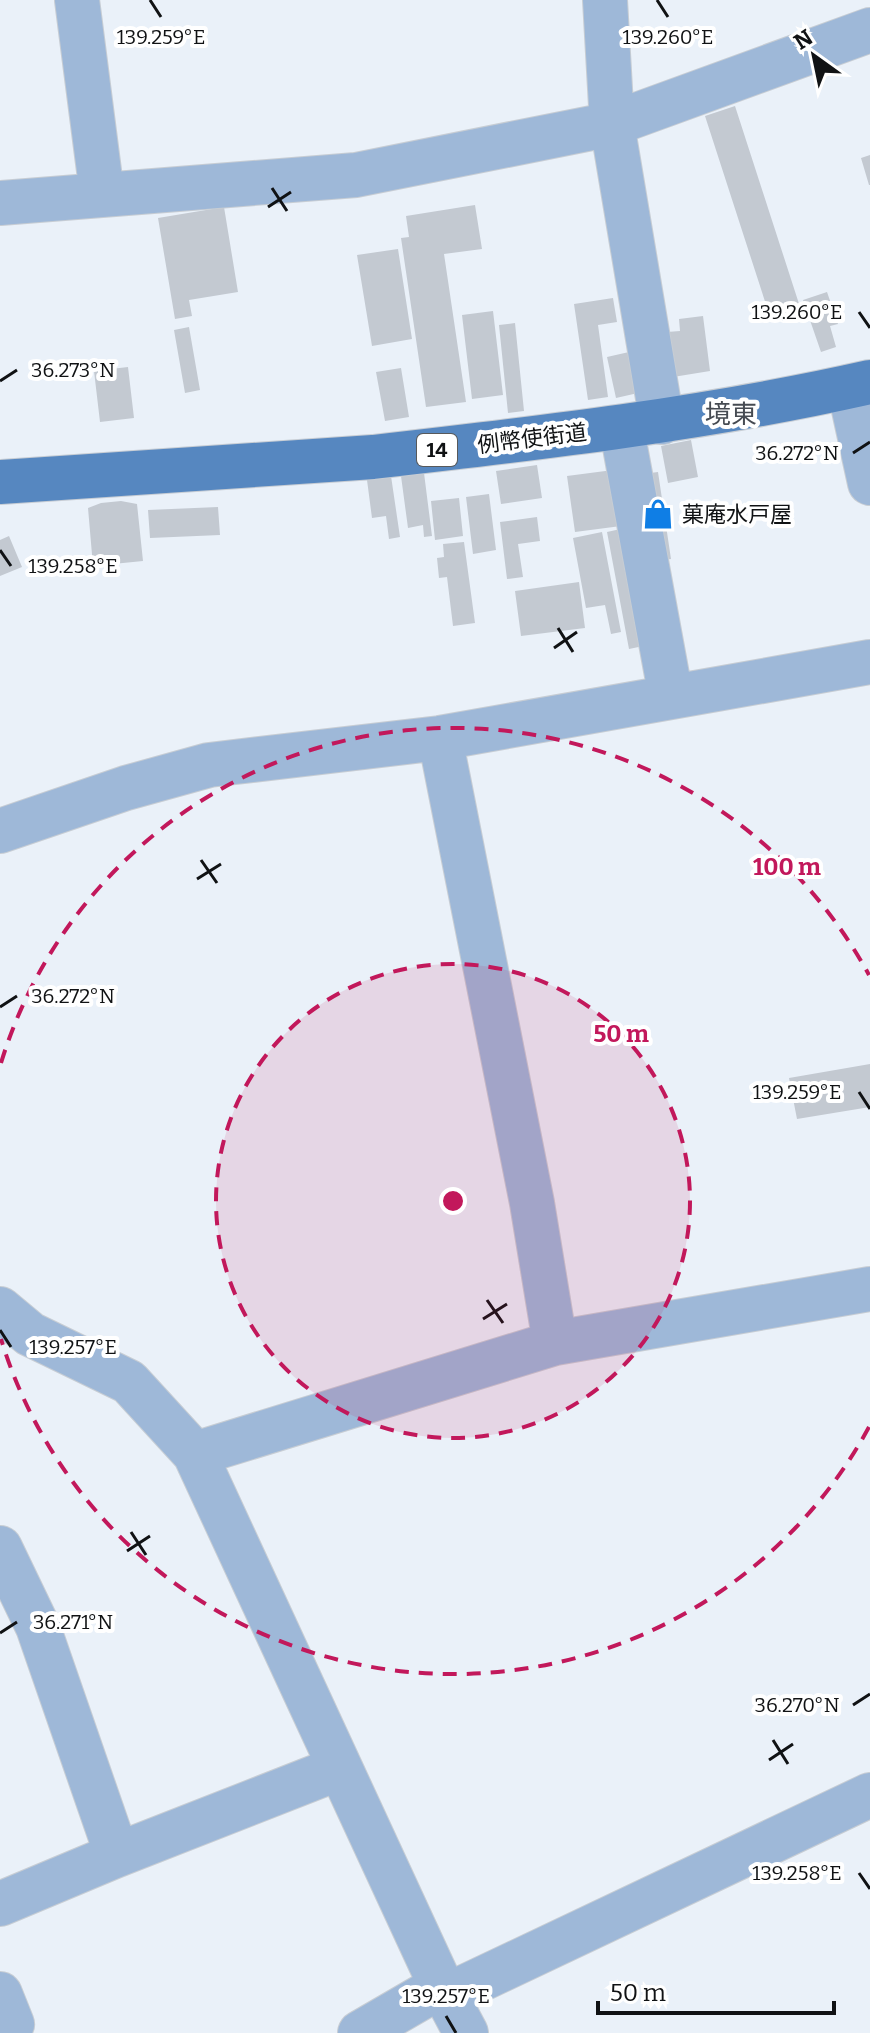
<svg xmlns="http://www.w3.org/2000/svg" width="870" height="2033" font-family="Bitter,'Noto Sans JP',serif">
	<rect width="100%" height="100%" fill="#eaf1f9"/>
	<path fill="#c3c9d1" d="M735,106L801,310L771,320L705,116Z
		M870,155V185H869L861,158Z
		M475,205L482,249L444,254L466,402L426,407L401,238L409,237L406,216Z
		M224,207L238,292L189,300L192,316L175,319L158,218Z
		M398,249L412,339L372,346L357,255Z
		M827,292L838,324L830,326L836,347L821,352L803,300Z
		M613,298L617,322L598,325L608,397L588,400L574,304Z
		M493,311L503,395L472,399L462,315Z
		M703,316L710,371L673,377L667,332L680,331L679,319Z
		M515,323L524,411L508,413L499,325Z
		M189,327L200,390L185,393L174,330Z
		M629,352L638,393L616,398L607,357Z
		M128,367L134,418L100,422L94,371Z
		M401,368L409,417L385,421L376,372Z
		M691,440L698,477L668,483L661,446Z
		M537,465L542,498L501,504L496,471Z
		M613,470L621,526L575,532L567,476Z
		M658,472L671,559L656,561L643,474Z
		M424,473L432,536L424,537L423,525L408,528L401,476Z
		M391,476L400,537L389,539L386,516L372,518L367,480Z
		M489,494L496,550L473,554L466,497Z
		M459,498L463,536L435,540L431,501Z
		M121,501L137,504L143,561L93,566L88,508L101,503Z
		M218,507L220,535L150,538L148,510Z
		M537,517L540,541L518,544L523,577L507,579L500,522Z
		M625,528L653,644L629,649L607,532Z
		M602,532L621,632L611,634L605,605L586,608L573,538Z
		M9,536L22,567L0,576V540Z
		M464,542L475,623L453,626L447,577L439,578L437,558L444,557L443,544Z
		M579,582L585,628L521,636L515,591Z
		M870,1064V1107L797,1119L789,1078Z"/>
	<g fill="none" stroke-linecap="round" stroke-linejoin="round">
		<g stroke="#c7cdd4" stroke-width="46">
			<path id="minor" d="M77,0L102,194
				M605,0L612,124L662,422
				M0,203L356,175L612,124L870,30
				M849,387L870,483
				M625,447L671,697
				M440,738L532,1203L555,1343
				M0,831L126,788L209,765L440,738L870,662
				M0,1309L30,1334L129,1382L195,1454L441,1986L466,2033
				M195,1454L555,1343L870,1289
				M0,1548L38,1627L117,1855
				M0,1904L117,1855L339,1768
				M0,1994L12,2024L5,2033
				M446,1996L870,1795
				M360,2033L441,1986"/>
		</g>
		<g stroke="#c7cdd4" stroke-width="46">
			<path id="major" d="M0,482L373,457C540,438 706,419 870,382"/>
		</g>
		<use href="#minor" stroke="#9eb8d8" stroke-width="44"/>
		<use href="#major" stroke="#5687c0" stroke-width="44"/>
	</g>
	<path fill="none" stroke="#101214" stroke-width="3" d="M150,0L161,17M657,0L668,17M272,188L287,211M268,207L291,192M859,312L870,328M0,381L17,370M853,453L870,442M0,550L11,566M558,628L573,652M554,648L577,632M201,860L217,883M197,879L221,864M0,1007L17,996M859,1092L870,1109M487,1300L503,1323M483,1319L507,1304M0,1330L11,1347M131,1532L146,1555M127,1551L150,1536M0,1633L17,1622M853,1705L870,1694M773,1740L788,1764M769,1760L793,1744M859,1873L870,1889M446,2016L456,2033"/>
	<circle cx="453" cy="1201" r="237" fill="#c2185b" fill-opacity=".12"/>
	<g fill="none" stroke="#c2185b" stroke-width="4" stroke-dasharray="14 10">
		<circle cx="453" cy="1201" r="237"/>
		<path d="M869 1427A473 473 0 0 1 1 1339M1 1063A473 473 0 0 1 869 975"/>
	</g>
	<defs>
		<g id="shop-bare" transform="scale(2.4)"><path d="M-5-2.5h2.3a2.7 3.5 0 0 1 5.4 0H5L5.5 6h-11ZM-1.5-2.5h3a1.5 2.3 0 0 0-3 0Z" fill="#0f7ee5" stroke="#fff" stroke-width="2.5" paint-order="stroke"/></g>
	</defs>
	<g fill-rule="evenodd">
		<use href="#shop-bare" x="658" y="514"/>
	</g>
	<g text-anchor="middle" stroke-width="8" stroke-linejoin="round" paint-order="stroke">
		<rect fill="#fff" stroke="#58595a" stroke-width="2" x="417" y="434" width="40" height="32" rx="6"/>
		<g font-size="20" font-weight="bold" fill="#101214">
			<text x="437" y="457">14</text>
		</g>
		<g font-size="22" fill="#101214" stroke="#fff">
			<text transform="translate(532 438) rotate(-7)" y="8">例幣使街道</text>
		</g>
		<g font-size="22" fill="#101214" stroke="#fff" text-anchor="start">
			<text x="682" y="522">菓庵水戸屋</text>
		</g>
		<g font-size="26" fill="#464b52" stroke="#fff">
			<text x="731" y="423">境東</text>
		</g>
	</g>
	<g font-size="20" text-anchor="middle" fill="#101214" stroke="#fff" stroke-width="8" stroke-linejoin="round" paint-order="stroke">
		<text x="161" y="44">139.259°E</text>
		<text x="668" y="44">139.260°E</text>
		<text x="797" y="319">139.260°E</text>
		<text x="73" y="377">36.273°N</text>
		<text x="797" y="460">36.272°N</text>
		<text x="73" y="573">139.258°E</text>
		<text x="73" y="1003">36.272°N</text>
		<text x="797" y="1099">139.259°E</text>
		<text x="73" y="1354">139.257°E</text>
		<text x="73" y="1629">36.271°N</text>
		<text x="797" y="1712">36.270°N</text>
		<text x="797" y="1880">139.258°E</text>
		<text x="446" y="2003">139.257°E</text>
	</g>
	<circle cx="453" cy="1201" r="12" fill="#c2185b" stroke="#fff" stroke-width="4"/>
	<g font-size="24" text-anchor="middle" font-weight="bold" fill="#c2185b" stroke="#fff" stroke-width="8" stroke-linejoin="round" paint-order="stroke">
		<text x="787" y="875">100 m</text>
		<text x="621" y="1042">50 m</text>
	</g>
	<g transform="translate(814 56) rotate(327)" stroke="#ffffff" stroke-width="6" paint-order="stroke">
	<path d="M0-6L14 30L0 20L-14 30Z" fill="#101214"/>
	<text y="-12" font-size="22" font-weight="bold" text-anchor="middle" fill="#101214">N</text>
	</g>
	<path d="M598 2001v12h236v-12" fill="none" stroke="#101214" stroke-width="4"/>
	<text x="610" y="2001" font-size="24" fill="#101214" stroke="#ffffff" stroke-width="6" paint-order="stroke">50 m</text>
</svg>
